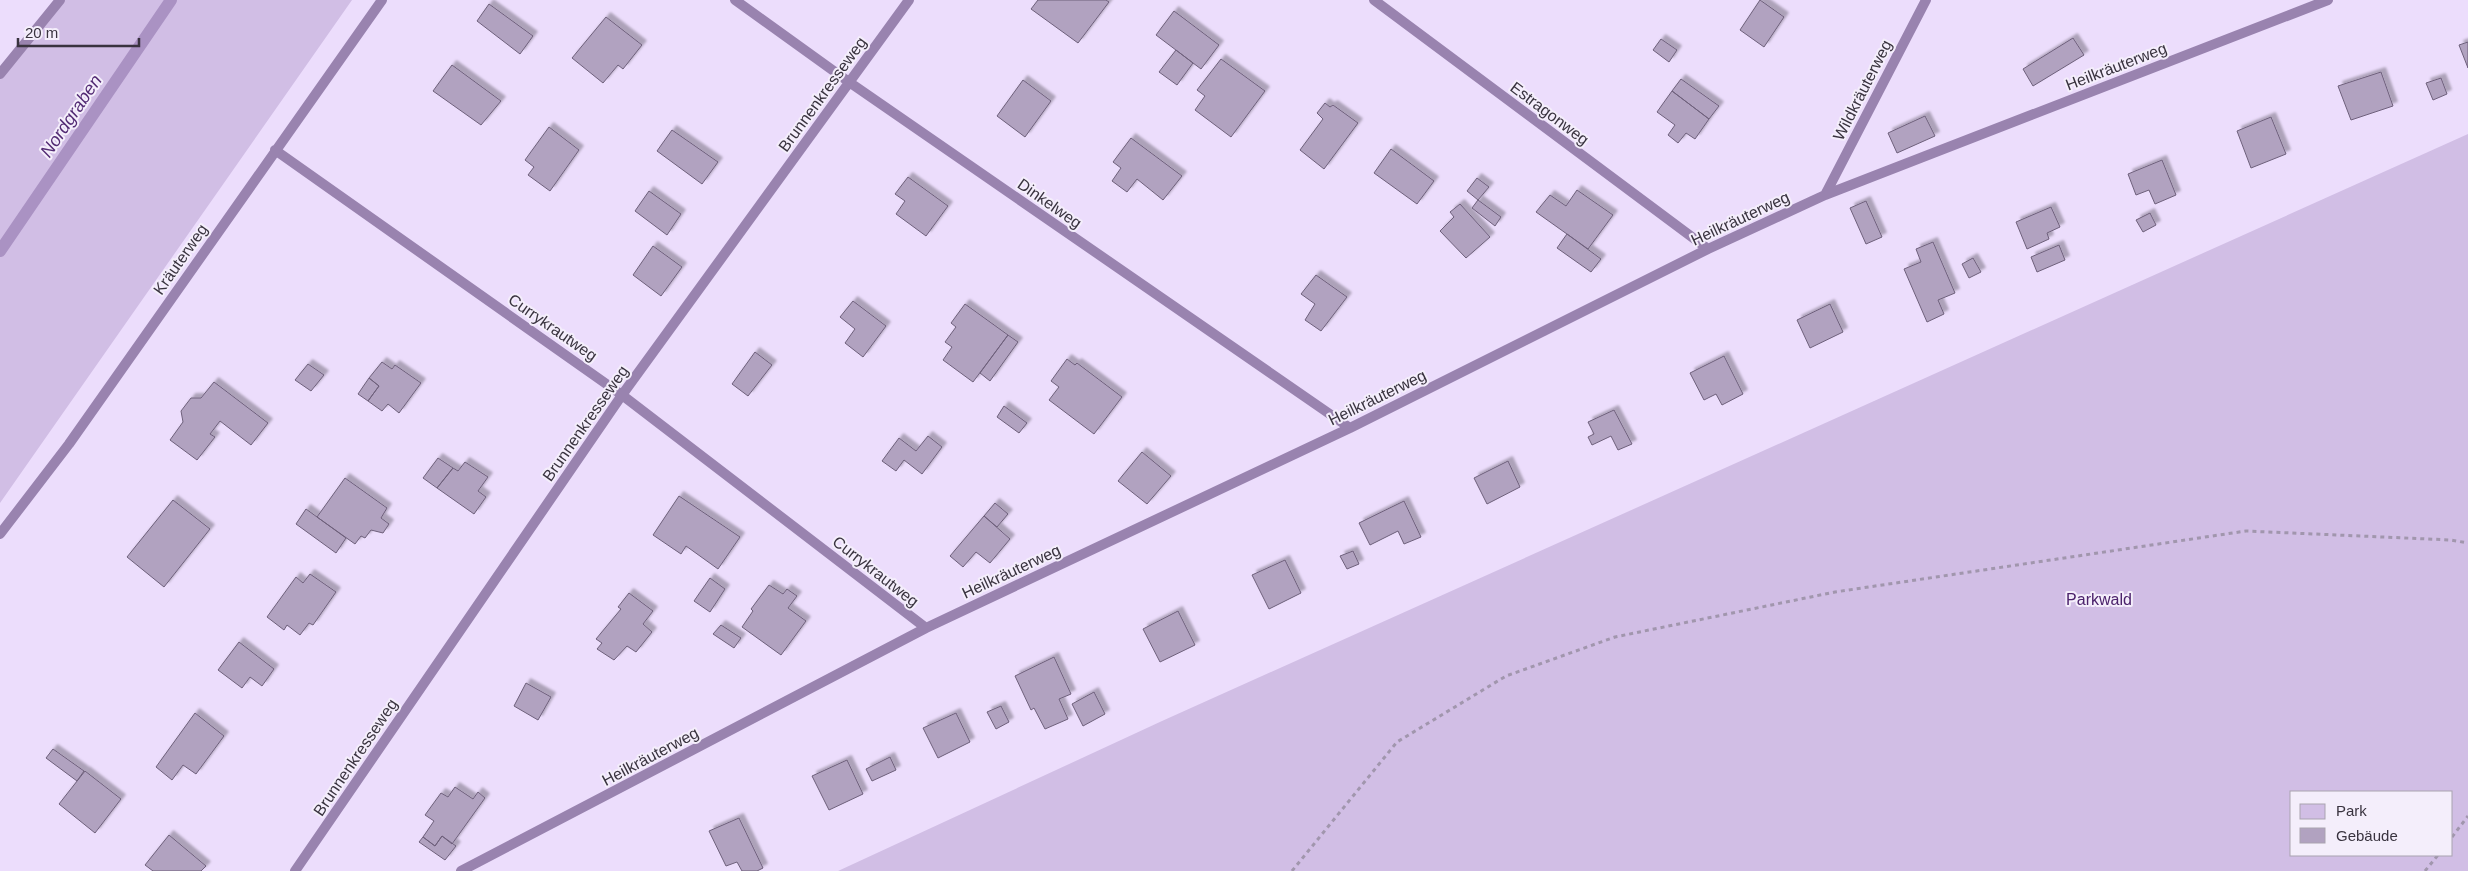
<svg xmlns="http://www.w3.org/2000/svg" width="2468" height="871" font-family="Arial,sans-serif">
	<defs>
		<filter id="shadow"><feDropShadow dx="4.5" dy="-4.5" stdDeviation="1" flood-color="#0004"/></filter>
	</defs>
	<rect width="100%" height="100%" fill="#ecddfc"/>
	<path fill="#d1bee5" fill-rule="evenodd" d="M60,0H352L0,503V74Z
		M2468,134V871H838L1162,721ZM2292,792H2452V855H2292Z"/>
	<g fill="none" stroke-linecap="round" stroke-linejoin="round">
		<path stroke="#aa92c3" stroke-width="12" d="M0,251L171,0"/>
	</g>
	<path fill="#b1a2c0" stroke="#6e607b" filter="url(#shadow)" d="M1038,0H1106L1109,2L1078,43L1031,9Z
		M1760,0L1784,17L1764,47L1740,30Z
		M489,4L533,36L520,54L477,21Z
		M1174,11L1219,45L1201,69L1156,35Z
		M606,17L642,45L623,69L618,65L603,83L572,58Z
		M2073,38L2084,55L2033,86L2023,69Z
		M1661,39L1677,50L1669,62L1653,50Z
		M2468,42V68L2459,45Z
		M1176,50L1193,63L1177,85L1159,72Z
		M1221,59L1265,91L1231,137L1195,110L1205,96L1197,90Z
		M452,65L501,101L481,125L433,91Z
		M2381,72L2393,106L2351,120L2338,86Z
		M2441,78L2447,94L2433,100L2426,83Z
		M1681,79L1719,106L1709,119L1672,91Z
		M1023,80L1051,101L1025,137L997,116Z
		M1672,91L1709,119L1695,139L1686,133L1678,143L1668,135L1675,125L1657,112Z
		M1325,103L1330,107L1333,105L1358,123L1324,169L1300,150L1323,119L1317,113Z
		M1925,116L1935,136L1897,153L1888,133Z
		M2271,117L2286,154L2251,168L2237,131Z
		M549,127L579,150L550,191L528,175L534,167L525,160Z
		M672,130L718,162L702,184L657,151Z
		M1131,138L1182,176L1163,200L1137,179L1127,192L1112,181L1121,168L1113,162Z
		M1391,149L1434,181L1417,204L1374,173Z
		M2162,160L2176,195L2155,204L2149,190L2136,195L2128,174Z
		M908,177L948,206L926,236L896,214L905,201L895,194Z
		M1477,178L1489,187L1478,200L1467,191Z
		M1577,190L1613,215L1588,249L1536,212L1550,195L1566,206Z
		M649,191L681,214L667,235L635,211Z
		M1478,200L1501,217L1495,226L1472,208Z
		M1866,201L1882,237L1866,244L1850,208Z
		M1460,204L1490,237L1466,258L1440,231L1454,217L1450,212Z
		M2051,207L2060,227L2047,233L2049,239L2027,249L2016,222Z
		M2150,213L2156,225L2143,232L2136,220Z
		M1567,234L1601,259L1591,272L1557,248Z
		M1933,242L1955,293L1938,300L1944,314L1927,322L1904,269L1921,262L1916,249Z
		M2059,245L2065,260L2037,272L2031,257Z
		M653,246L682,267L661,296L633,275Z
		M1973,258L1981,272L1969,278L1962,264Z
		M1316,275L1347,297L1321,331L1305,320L1315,304L1301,294Z
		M853,301L886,326L863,357L845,343L855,329L840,317Z
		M965,304L1008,335L973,382L943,360L952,347L945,342L956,327L951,323Z
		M1830,304L1843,332L1810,348L1797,320Z
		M1008,335L1018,342L990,381L980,373Z
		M755,352L772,365L748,396L732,384Z
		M1724,356L1743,394L1722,405L1716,394L1704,400L1690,373Z
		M1067,359L1075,365L1077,363L1122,397L1094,434L1049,400L1059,387L1051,381Z
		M382,362L392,369L395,365L421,383L399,413L388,404L382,411L368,401L379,386L369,378Z
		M308,364L324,375L311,391L295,380Z
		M369,378L379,386L368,401L358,394Z
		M214,382L268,423L251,445L220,421L210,434L215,437L197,460L170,440L183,422L181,411L191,398H201Z
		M1004,406L1027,423L1019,433L997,417Z
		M1614,410L1632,444L1618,450L1611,436L1592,445L1588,437L1594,434L1588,422Z
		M928,436L942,447L922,474L904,460L896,471L882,461L899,438L916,451Z
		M1142,452L1171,476L1147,504L1118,481Z
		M438,458L453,468L437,488L423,478Z
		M1508,461L1520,487L1487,504L1474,478Z
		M465,462L488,477L478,491L486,497L474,514L437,488L453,468L458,471Z
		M345,478L387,508L381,518L389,524L383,533L371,530L365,538L361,536L355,544L317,517Z
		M679,496L740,537L718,569L686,546L681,554L653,535Z
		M173,500L210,529L164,587L127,557Z
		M1404,501L1421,537L1404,544L1398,531L1370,545L1359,523Z
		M995,503L1008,514L997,527L984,516Z
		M306,509L346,538L336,553L296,524Z
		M984,516L1010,539L990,563L976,552L963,567L950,556Z
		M1353,551L1359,564L1347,569L1340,556Z
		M1285,560L1301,593L1269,609L1252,575Z
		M310,574L336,592L313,625L309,623L300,635L287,625L284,630L267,617L296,577L303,583Z
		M710,578L725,589L710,612L694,601Z
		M769,585L783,594L787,589L797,596L788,608L806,621L781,655L742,627L753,611L751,609Z
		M629,593L653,611L643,624L652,632L636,652L627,646L614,660L597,649L602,643L596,639L621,609L618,607Z
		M1178,611L1195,645L1160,662L1143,629Z
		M721,625L741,638L734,648L713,634Z
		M239,642L274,669L262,686L250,677L242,688L218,670Z
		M1054,657L1071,694L1059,699L1068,719L1045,729L1034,708L1031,710L1015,676Z
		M526,683L551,697L538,720L514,706Z
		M1094,692L1105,714L1083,726L1072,704Z
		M1001,706L1009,722L996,729L987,712Z
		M195,713L224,736L196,774L183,765L172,780L156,767Z
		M956,713L970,742L938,758L923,728Z
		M53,749L84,771L77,781L46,758Z
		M890,757L896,770L872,781L866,769Z
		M847,760L863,794L829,810L812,776Z
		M85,771L121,799L95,833L59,804Z
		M455,787L473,799L478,792L485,798L452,844L442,836L435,846L423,837L434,821L425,815L441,793L448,797Z
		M739,818L763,868L757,871H742L737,862L726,866L709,831Z
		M169,835L206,866L201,871H153L145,865Z
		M442,836L456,846L445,860L419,842L423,837L435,846Z"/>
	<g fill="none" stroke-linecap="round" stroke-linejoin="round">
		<path stroke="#a196ad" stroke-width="3" stroke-dasharray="4 4" stroke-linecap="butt" d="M2452,837L2468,816
			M1292,871L1397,742L1506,676L1615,637L1835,592L2246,531L2451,540L2468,543
			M2425,871L2438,855"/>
		<path stroke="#9983af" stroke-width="10" d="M735,0L849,82L1350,428
			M1374,0L1708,249
			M0,74L60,0
			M275,150L622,395L926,628
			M1825,195L1926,0
			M0,534L69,444L382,0
			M295,871L622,395L909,0
			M461,871L926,628L1350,428L1708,249L1825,195L2328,0"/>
	</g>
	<g text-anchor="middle" stroke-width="4" stroke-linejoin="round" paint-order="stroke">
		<g font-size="16" fill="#39333f" stroke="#f4eefb">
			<text transform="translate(2116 66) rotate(-21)" y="6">Heilkräuterweg</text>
			<text transform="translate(1862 90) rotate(-63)" y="6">Wildkräuterweg</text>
			<text transform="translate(822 94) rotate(-54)" y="6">Brunnenkresseweg</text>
			<text transform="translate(1550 113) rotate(37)" y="6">Estragonweg</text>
			<text transform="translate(1050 203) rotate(35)" y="6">Dinkelweg</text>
			<text transform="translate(1740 218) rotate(-25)" y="6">Heilkräuterweg</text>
			<text transform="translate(180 259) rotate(-55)" y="6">Kräuterweg</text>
			<text transform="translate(553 327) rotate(35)" y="6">Currykrautweg</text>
			<text transform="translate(1377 397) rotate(-26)" y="6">Heilkräuterweg</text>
			<text transform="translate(585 423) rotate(-55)" y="6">Brunnenkresseweg</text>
			<text transform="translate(876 571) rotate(38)" y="6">Currykrautweg</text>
			<text transform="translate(1011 571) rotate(-25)" y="6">Heilkräuterweg</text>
			<text transform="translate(650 756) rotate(-28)" y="6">Heilkräuterweg</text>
			<text transform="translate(355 757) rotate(-56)" y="6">Brunnenkresseweg</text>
		</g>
		<g font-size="16" fill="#4b226b" stroke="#f4eefb">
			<text x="2099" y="605">Parkwald</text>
		</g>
		<g font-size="18" font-style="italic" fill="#532b74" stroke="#f4eefb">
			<text transform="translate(71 116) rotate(-56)" y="6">Nordgraben</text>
		</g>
	</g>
	<rect x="2290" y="791" width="162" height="65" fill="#f4eefb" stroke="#a9a3b0"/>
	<rect x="2300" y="804" width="25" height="15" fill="#d1bee5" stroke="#a9a3b0"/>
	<text x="2336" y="816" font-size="15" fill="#39333f">Park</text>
	<rect x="2300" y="828" width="25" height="15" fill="#b1a2c0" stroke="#a9a3b0"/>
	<text x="2336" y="841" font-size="15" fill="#39333f">Gebäude</text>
	<path d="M18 38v8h121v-8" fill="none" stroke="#39333f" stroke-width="2.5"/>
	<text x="25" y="38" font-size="15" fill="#39333f" stroke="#f4eefb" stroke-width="4" paint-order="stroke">20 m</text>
</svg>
